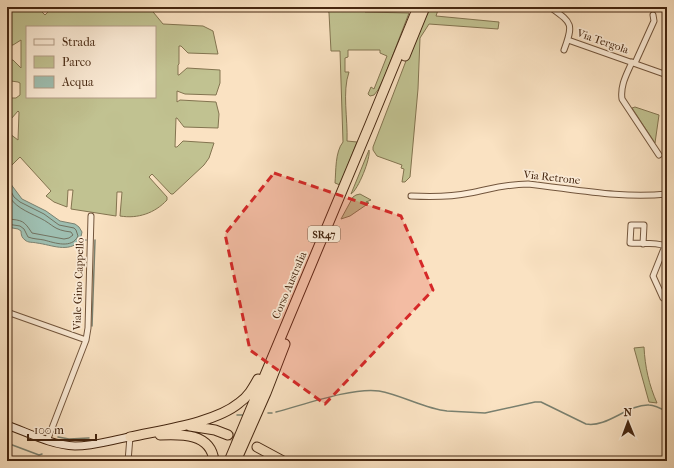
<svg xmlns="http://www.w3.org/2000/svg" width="674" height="468" font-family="'IM FELL French Canon',serif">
	<rect width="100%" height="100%" fill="#fae2c2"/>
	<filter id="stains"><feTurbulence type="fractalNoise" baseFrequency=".005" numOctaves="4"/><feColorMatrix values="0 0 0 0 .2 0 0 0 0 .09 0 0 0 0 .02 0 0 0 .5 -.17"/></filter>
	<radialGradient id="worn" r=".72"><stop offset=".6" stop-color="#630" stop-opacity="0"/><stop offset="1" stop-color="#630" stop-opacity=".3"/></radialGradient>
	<path fill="#c1c291" stroke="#837450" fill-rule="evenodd" d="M7,7H37L45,15L53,7H149L163,24L203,26L213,31L218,54L188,53L181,46H179V64L178,65V75H179L187,68L220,70V83L216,95L185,94L177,91V102L180,100L216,102L219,114L218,128L184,127L177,118H176L175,147H177L183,141L214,143L209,158L204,165L173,194H171L152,174L149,177L167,197V200C155,213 138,219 120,216L122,192H117L116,216L71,209L73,190H68L67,207L54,202L46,196L51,191L20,157L11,166L7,162V134H10L18,140L19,112L18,111L11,119L7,118V95L10,98H16L20,95V83L18,82L11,81L7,85V60H13L21,68V40L13,45H7ZM27,27H155V97H27Z
		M327,7H364L365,12L409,13L384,78L378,90L374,95L370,96L368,94L371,87L374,89L387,56L380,53V50H348V57L345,58V72H349C342,92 348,119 347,141L357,142L340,185L335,183C336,171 335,152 343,142L340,51H331L329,13Z
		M431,7H439L436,16L499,22L498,29L429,24L420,38L418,89L410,177L405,182H402L404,169L401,168L402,165L377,156L373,150V147L414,40Z
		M635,107L659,115L655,143L632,108Z
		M369,150C371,158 358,190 351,194Z
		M360,194L371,200L366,202L369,203L350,216L341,219L353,197L356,195Z
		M644,347C645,367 649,385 657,403L649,402L634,348Z"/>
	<path fill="#9ebeb0" stroke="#7a8170" d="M7,179L22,199L46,211L60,221L75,224L79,227L82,232L80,241C68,253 52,245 37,243C33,242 28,243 25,240C22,238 21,235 21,231L18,229L7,227Z"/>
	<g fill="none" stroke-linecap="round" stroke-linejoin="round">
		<path stroke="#727260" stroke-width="1" d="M7,184L14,197L20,202L44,214L59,225L74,228L76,230L78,236C72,249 55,243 44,240C39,239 33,239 28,237L24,229L20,226L7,224
			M7,193C14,207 26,211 40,218C54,225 53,230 71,232L73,235L69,238L64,239L32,233C24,221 23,220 7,219"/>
		<path stroke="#7a8170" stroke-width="1.5" d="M80,241L86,240
			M92,326L95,240
			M276,412C303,405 353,387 379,391C402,395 425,409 447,411L485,413L535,402H541L586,424C607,428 628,404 649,405C655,405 662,409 667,412
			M268,413H272
			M237,415H243
			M58,437L69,439L89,438
			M7,443L39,455L42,454"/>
		<path stroke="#d6bc9e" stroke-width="9" stroke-dasharray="9 4.5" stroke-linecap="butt" d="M228,435L257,447"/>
		<g stroke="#72553c" stroke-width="7">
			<path id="street" d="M550,7C572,23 574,23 564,50
				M568,40L667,75
				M632,62C627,74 620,85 622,99L659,155
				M635,63L654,21L653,15
				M411,196C431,197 451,197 470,193C491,189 506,184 528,184C574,189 621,199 667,194
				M667,241L653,276L663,298L667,301
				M643,244L644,225H631L630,243C642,244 655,242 665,246
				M7,312L86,340
				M47,441L86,340L88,328L91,216
				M128,461L130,437"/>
		</g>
		<g stroke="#452610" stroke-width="9">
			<path id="secondary" d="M7,425C29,433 51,445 75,446C94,446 112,440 130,437"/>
		</g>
		<g stroke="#452610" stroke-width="11">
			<path id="highway" d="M405,56L425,7
				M190,426L215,430L228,435
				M160,435C181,434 211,433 214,461
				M130,437C161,430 215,423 239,403C248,397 253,388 258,379
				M257,447L283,461
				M229,461L370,124L418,7
				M236,461L266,393L285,344"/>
		</g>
		<use href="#street" stroke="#fcecd7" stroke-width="5"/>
		<use href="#secondary" stroke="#fcecd7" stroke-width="7"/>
		<use href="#highway" stroke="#fae2c2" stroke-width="9"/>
	</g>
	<path fill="#d62828" fill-opacity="0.2" stroke="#d62828" stroke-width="3" stroke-dasharray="8 5" stroke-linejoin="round" d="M274,173L401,216L433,290L325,404L250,350L225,234Z"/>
	<g text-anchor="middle" stroke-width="3.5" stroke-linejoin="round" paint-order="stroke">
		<rect fill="#fcecd7" stroke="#7c614c" stroke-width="1" x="308" y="226" width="32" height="16" rx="3"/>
		<g font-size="10" font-weight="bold" fill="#452610">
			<text x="324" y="238">SR47</text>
		</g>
		<g font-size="11" fill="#452610" stroke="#fcecd7">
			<text transform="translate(603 41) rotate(19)" y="4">Via Tergola</text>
			<text transform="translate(552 177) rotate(6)" y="4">Via Retrone</text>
			<text transform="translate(78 284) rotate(-88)" y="4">Viale Gino Cappello</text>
			<text transform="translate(289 285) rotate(-67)" y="4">Corso Australia</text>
		</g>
	</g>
	<rect width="674" height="468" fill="none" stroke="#fae2c2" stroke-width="24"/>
	<rect x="8" y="8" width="658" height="452" fill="none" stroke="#452610" stroke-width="2"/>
	<rect x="12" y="12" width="650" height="444" fill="none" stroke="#452610"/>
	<rect x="26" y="26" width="130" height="72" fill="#fcecd7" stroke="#b39d87"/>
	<rect x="34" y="39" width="20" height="6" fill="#fcecd7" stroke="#b39d87"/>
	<text x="62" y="46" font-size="12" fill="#452610">Strada</text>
	<rect x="34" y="56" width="20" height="12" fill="#c1c291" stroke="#b39d87"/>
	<text x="62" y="66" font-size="12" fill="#452610">Parco</text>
	<rect x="34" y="76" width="20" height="12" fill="#9ebeb0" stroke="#b39d87"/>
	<text x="62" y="86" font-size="12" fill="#452610">Acqua</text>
	<g transform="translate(628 422) rotate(359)" stroke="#fcecd7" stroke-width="3" paint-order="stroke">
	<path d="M0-3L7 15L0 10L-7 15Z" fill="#452610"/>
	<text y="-6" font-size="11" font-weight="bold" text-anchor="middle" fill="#452610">N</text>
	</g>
	<path d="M28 434v6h68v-6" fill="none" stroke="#452610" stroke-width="2"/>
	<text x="34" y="434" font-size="12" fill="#452610" stroke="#fcecd7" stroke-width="3" paint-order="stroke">100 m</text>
	<rect width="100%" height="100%" filter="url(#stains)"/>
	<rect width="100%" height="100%" fill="url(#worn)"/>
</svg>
